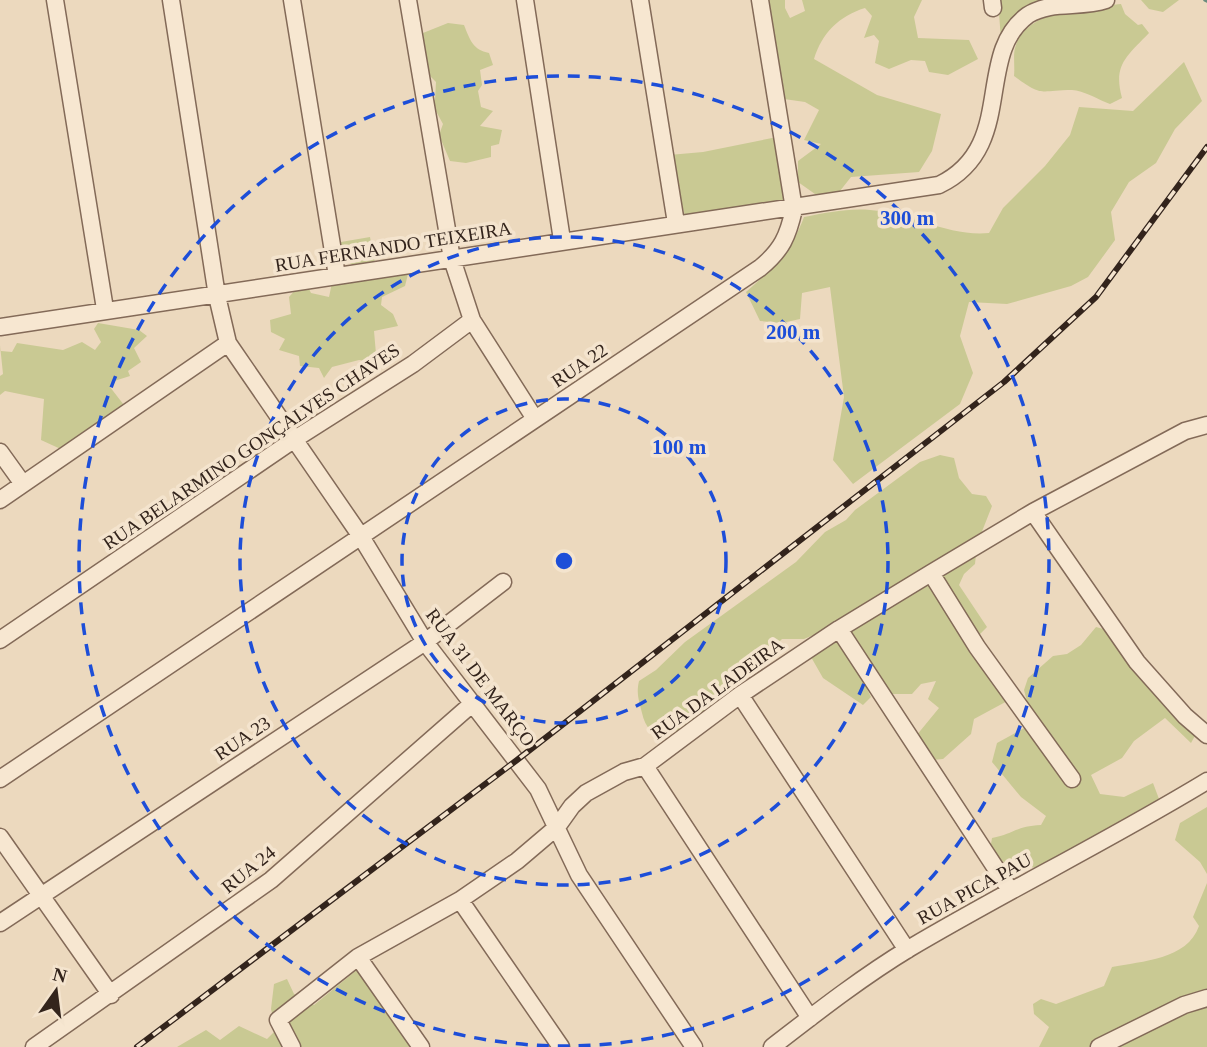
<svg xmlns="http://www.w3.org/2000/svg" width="1207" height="1047" font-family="'Times New Roman',serif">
	<rect width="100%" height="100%" fill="#ecd9be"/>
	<path fill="#c9c993" d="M769,0H785V8L790,18L805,11L802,0H922L914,17L918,38L969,40L978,59L948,75L929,72L925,61L911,60L889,69L875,63L879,41L874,35L864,38L872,16L865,8C839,16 822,33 814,59L877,95L941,114L932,151L919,172L851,177L836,196L815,194L798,182V161L821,144L804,140L819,110L805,102L784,99Z
		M998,0H1050L1001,40Z
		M1141,0H1179L1163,12L1149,9Z
		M1121,4L1125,14L1138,25L1142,24L1149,33C1126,57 1113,65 1122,98L1110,104C1099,100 1083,90 1072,90C1039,90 1044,98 1014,76C1015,67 1013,56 1015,48C1026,8 1089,8 1121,4Z
		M448,23L464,25C470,40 473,50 489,53L493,65L480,70L482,85L478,91L481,107L493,111L480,126L502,130L499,144L491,146V157L466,163L450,161L439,135L443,124L431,102L435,100L436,82L428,74L423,33Z
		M1184,62L1202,101L1175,129L1156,163L1129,182L1111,212L1115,240L1088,277L1071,286L1007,304L969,302L960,336L973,373L960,404L853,484L833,460L844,397L830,287L802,293L800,319L782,323L760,321L746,292C772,269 792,250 804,217C826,213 848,208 870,210C911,213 949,237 989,233L1003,208L1045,166L1070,135L1079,107L1133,111Z
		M777,137L788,197L783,203L685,216L669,155L703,152Z
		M370,237L375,263L408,274L405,286L382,297L381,305L393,314L398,326L374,331L376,354L372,362L359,360L332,367L324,378L319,368L300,366L299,356L279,350L285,339L271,332L270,320L291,314L289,297L297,288L307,285L311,293L329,297L332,283L355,267C345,260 341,255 341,242Z
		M98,323L139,330L147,336L134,348L141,362L128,371L130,376L111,382L110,387L127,409C109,441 97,437 65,451L41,440L44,399L5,391L0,395V376L3,374L0,345L1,351L12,352L17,343L63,350L82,342L95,350L101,342L94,329Z
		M940,455L954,458L959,478L972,494L986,496L992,506L981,534L959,551L840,624L804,639H782L774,647L763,645L739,663L731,678L735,691C716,706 653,765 642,713C639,700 636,694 639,681L656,670L685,642L796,562L825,532L846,520L855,510L920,462Z
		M976,554L975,564L964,574L959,585L987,627L978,636L1011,699L974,719L971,734L943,759L932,760L916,736L939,708L928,699L936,681L921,684L912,694H890L869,683L867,689L871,697L863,705L823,678L811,657L898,599L943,576L955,565Z
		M1096,627L1107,630L1196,734L1191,743L1165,718L1134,741L1122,758L1091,775L1100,794L1124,797L1153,783L1159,799L1036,868L999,861L990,850L992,838C1014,834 1016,826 1041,825L1046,816L1021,797L992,762L997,743L1028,726L1030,713L1024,690L1028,678L1053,656L1067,654L1081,645Z
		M1207,807V874L1200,862L1175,840L1180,823Z
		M1207,883V1047H1039L1049,1027L1034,1014L1033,1004L1041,999L1056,1004L1104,986L1112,967C1142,961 1187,960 1199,926L1193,917Z
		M358,969L412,1047H177L206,1030L220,1040L239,1026L267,1039L276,1030L271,1009L274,984L287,979L294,994L314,1005Z"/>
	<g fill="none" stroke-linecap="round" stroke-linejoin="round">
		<path stroke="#6a8b7e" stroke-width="3.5" d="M1205,0L1207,1"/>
		<g stroke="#836a58" stroke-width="19">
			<path id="minor" d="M55,0L105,309
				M171,0L217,296L228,343L360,535L425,642L538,789L579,875L694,1047
				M292,0L337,276
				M525,0L562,240
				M640,0L676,223
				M992,0L993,8
				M472,320L535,419
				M0,327L939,185C1018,147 973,55 1028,15C1052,0 1080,9 1106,0
				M0,452L23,484
				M0,500L228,343
				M1033,512L1137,662L1185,716L1207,735
				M931,573L977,647L1072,779
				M839,629L1010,890
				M0,640L295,439L413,364L472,320L452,259L408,0
				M740,695L907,950
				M645,766L810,1018
				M0,779L760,268C782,250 788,236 794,209L760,0
				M0,837L111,995
				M460,900L561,1047
				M0,923L425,642L503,582
				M358,957L421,1047
				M34,1047L271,880L473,703
				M292,1047L278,1020L358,957L460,900L517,861L557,827L572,806L586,793L624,772L645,766L740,695L839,629L931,573L1033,512L1185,431L1207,425
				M772,1047C816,1013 862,977 910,948C1008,890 1110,840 1207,781
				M1099,1047L1184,1005L1207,998"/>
		</g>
		<use href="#minor" stroke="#f7e7d1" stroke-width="16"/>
		<g stroke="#33241c" stroke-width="6">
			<path id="rail" d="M137,1047L517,760L1004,382L1096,297L1207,147"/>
		</g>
		<use href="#rail" stroke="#f4e4ce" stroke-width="3.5" stroke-dasharray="10" stroke-linecap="butt"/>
	</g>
	<g fill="none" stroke="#1d4ed8" stroke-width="3.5" stroke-dasharray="12 9">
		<circle cx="564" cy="561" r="162"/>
		<circle cx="564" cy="561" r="324"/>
		<circle cx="564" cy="561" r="485"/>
	</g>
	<g text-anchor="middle" stroke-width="7" stroke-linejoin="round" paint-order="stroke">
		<g font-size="19" fill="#33241c" stroke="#f4e4ce">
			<text transform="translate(393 246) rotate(-9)" y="7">RUA FERNANDO TEIXEIRA</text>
			<text transform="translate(579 365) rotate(-34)" y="7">RUA 22</text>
			<text transform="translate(251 446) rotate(-34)" y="7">RUA BELARMINO GONÇALVES CHAVES</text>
			<text transform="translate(481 677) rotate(53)" y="7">RUA 31 DE MARÇO</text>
			<text transform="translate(717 688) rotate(-36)" y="7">RUA DA LADEIRA</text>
			<text transform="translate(242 738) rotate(-34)" y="7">RUA 23</text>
			<text transform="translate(248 869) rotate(-39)" y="7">RUA 24</text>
			<text transform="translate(974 888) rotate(-29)" y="7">RUA PICA PAU</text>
		</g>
	</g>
	<circle cx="564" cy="561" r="10" fill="#1d4ed8" stroke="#f4e4ce" stroke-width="3.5"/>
	<g font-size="21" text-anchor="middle" font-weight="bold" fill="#1d4ed8" stroke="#f4e4ce" stroke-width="7" stroke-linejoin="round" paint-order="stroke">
		<text x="907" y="225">300 m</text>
		<text x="793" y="339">200 m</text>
		<text x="679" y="454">100 m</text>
	</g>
	<g transform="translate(56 991) rotate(14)" stroke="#f4e4ce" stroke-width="5" paint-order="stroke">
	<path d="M0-5L12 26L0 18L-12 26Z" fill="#33241c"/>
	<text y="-10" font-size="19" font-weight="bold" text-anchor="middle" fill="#33241c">N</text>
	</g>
</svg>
